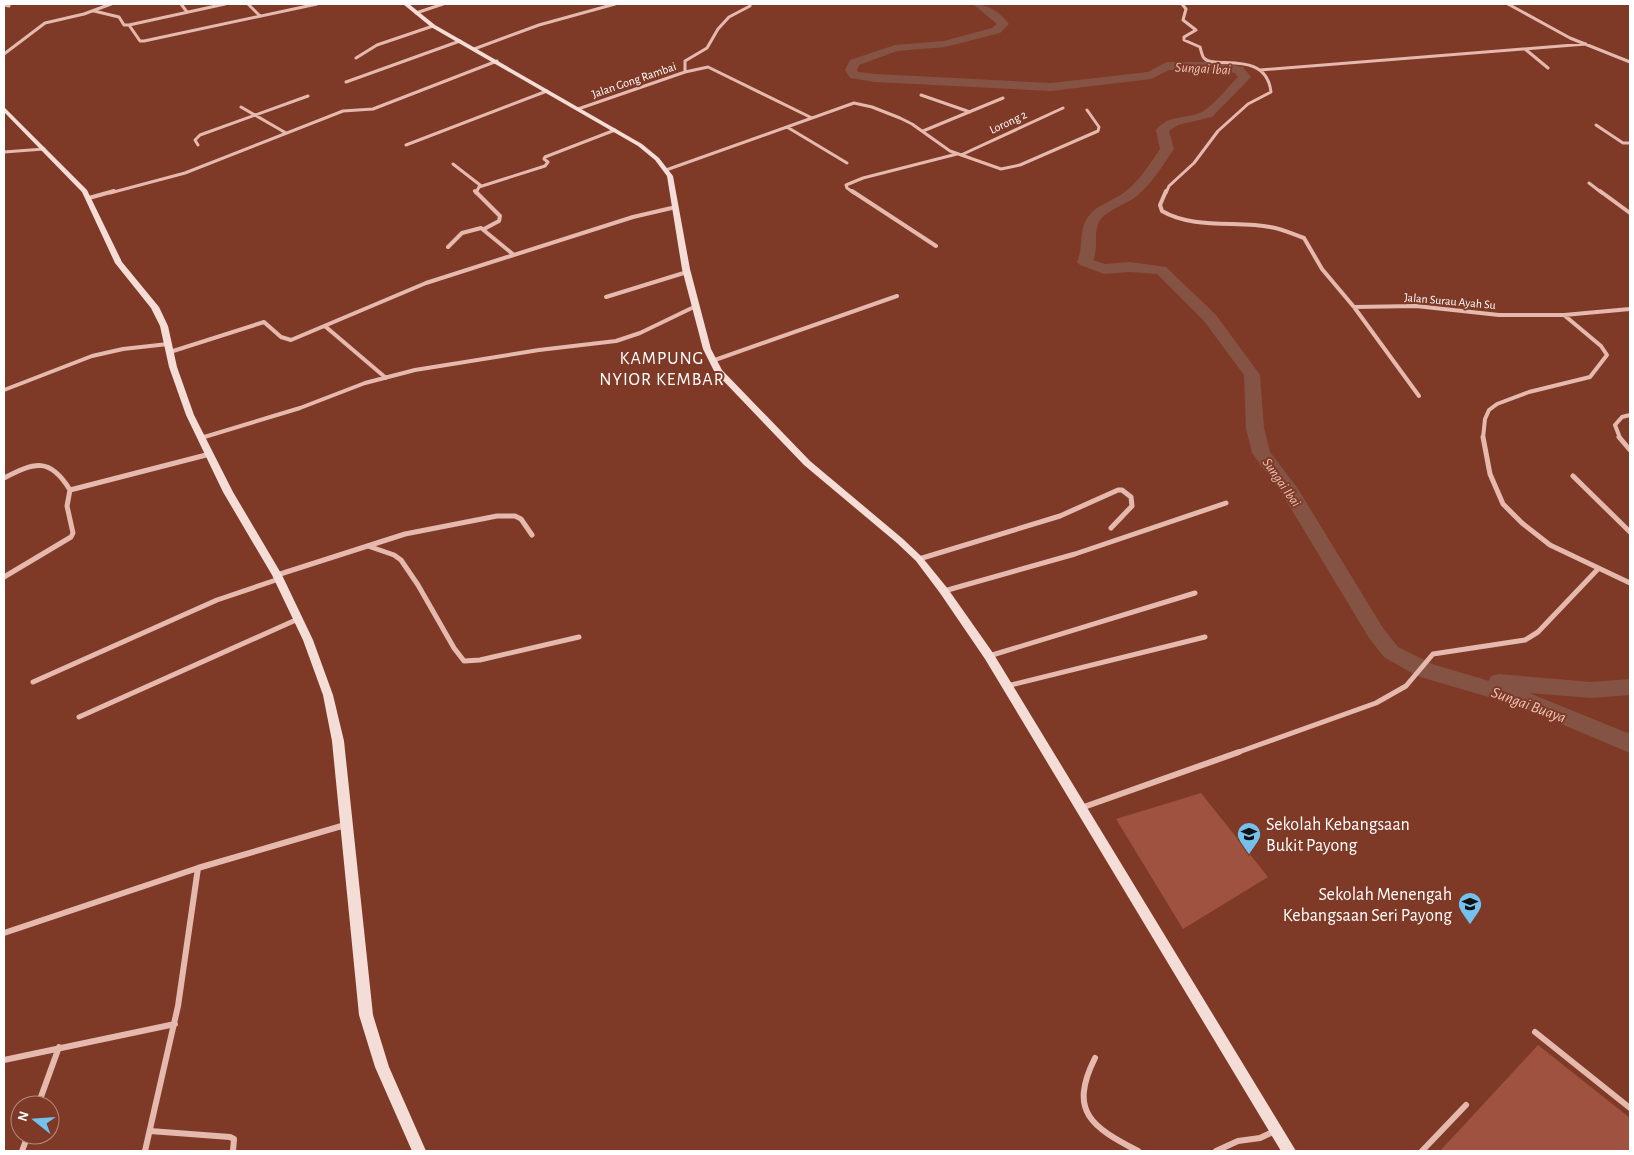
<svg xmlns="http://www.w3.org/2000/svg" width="1634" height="1155" font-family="'Alegreya Sans',sans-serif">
	<rect width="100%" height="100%" fill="#7f3a27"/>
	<path fill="#9e523f" d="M1201,793L1268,877L1183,929L1116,819Z
		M1538,1045L1630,1118V1151H1440Z"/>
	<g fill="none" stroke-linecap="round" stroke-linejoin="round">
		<path fill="#855344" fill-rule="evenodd" d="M973,4C987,4 1000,12 1009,24L1000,33L945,47L897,51L859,65L857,70L858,72L875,74L1051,83L1148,72L1167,62H1217L1243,67L1251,77L1212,117L1178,125L1169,131L1174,149C1163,165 1152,183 1138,195C1127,205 1106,209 1099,222C1093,234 1099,248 1093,260L1105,264L1130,262L1166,267L1216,315L1260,375L1264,428L1270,452L1298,489L1383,628L1398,647L1432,664L1489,681L1491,676L1499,674L1591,682L1630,679V695L1591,698L1529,693L1630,734V753L1516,705L1417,676L1384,657L1369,638L1281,492L1252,453L1246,428L1244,375L1204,321L1157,274L1130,272L1104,274L1080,265L1077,262C1084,247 1078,230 1088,217C1097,204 1114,201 1126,191C1140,180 1150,164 1160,149L1156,130C1169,113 1191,120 1205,110C1217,101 1228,87 1238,77L1235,73L1217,70H1169L1151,79L1051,91L875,82L850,78L845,70L850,60L895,45L944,41L992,28L997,24Z"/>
		<path stroke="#e5b9ae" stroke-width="3" d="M181,4L187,12
			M225,4L129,25L140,41H144L317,4
			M248,4L260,16
			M1508,4L1570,38L1630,62
			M4,5L9,6
			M94,11L119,17L124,25H129
			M416,13L443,4
			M474,49L539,25L615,4
			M1525,49L1548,68
			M4,54L45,23L84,14L111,4
			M356,58L377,45L433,26
			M1260,70L1586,44
			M685,72L708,67L812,118
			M346,82L460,41
			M921,95L970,112
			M241,107L286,133
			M578,109L685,72V61L707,48L718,29L729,17L750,6V4
			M1596,125L1623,143H1630
			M787,127L847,163
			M923,131L1003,98
			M198,145L195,140L200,135L308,96
			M406,145L547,91
			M4,152L44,149
			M961,155L1063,108
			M453,164L480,185L476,193
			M666,170L854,103L872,107L900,118L912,124L950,151L1001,169L1020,165L1098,131L1099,127L1087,110
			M1589,183L1602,193
			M479,187L545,166L548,162L544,159L545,157L615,130
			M110,193L185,173L343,111L373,109L497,61
			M854,193L847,188L846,185L863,178L957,154
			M1166,193L1169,186L1194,163L1218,131L1248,104L1271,92C1266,49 1214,70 1204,58C1202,56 1201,50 1200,47L1184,40V37L1196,30L1183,20L1186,9L1182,4"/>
		<path stroke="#e5b9ae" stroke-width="4" d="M475,191L500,216L499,221L484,229
			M852,191L936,246
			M1166,191L1160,205L1162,211C1192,229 1237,221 1270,227C1282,229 1293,234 1304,238L1322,269L1354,307L1419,396
			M1600,191L1630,213
			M89,198L114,191
			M448,247L462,233L481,228L514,255
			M606,297L687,272
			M1354,307L1416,306L1499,315H1564L1630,309
			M326,327L386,378
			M170,352L264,322L281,337L291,340L426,283L633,217L676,207
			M712,361L897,296
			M4,390L92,356L123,349L168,344
			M201,438L300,408L365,383L415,370L539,350L616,341L640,333L696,306
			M1483,438L1485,419L1489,410L1497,404L1529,392L1590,377L1607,355L1601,346L1564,315
			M1620,438L1615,425L1622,417L1630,415"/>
		<path stroke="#e5b9ae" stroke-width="5" d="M1483,437L1490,474L1503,504L1522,523L1550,545L1630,583
			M1619,437L1630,450
			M201,438L204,437
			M1573,476L1630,532
			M4,478C35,462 50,457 70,490L210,454
			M368,546L394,555L401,560L418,585L454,648L464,661L480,660L579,637
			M919,559L1060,516L1118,490H1122L1131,497L1132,506L1111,528
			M277,575L405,534L497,516H515L521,519L532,535
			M4,577L71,537L73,533L67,506L70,490
			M944,591L1075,554L1226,503
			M989,656L1195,593
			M33,682L217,600L279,579
			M1007,686L1205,637
			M79,717L298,619
			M1236,753L1376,703L1406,686L1433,654L1525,640L1538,632L1598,569"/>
		<path stroke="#e5b9ae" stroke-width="6" d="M1081,808L1239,752
			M4,933L198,868L345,825
			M1535,1032L1630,1108
			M1095,1058C1068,1112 1092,1127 1138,1151
			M4,1060L175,1024
			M38,1105L59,1047
			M150,1131L230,1137L234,1139L233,1151
			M22,1151L28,1135
			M145,1151L178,1006L198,868
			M1216,1151L1238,1141L1260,1138L1275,1131
			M1422,1151L1466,1105"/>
		<path fill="#f5ddd7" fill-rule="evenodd" d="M403,4H409L435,25L642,144L659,158L673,176L690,269L711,349L722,370L810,461L903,539L922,557L948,589L993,653L1296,1151H1281L985,659L940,593L916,561L897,543L804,465L714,371L703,349L682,269L667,176L655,160L638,146L431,27Z
			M4,107L87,190L122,262L159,307L168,326L177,367L194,415L233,492L282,575L313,640L333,695L344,741L373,1015L389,1067L426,1151H412L375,1067L359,1015L332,741L323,695L303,640L272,575L223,492L186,415L169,367L160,326L151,308L115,263L82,192L4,112Z"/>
	</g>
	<defs>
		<g id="school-pin" transform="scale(1.25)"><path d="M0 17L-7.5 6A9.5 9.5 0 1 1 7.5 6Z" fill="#74c1ed" stroke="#7f3a27"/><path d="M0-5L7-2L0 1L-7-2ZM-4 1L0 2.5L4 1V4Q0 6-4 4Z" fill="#111"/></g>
	</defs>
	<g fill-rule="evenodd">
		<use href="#school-pin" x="1249" y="834"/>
		<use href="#school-pin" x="1470" y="904"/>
	</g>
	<g text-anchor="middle" stroke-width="4" stroke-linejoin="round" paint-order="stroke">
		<g font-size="12" fill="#fff" stroke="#7f3a27">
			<text transform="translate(634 80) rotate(-19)" y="4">Jalan Gong Rambai</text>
			<text transform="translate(1008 122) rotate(-25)" y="4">Lorong 2</text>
			<text transform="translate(1450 301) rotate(5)" y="4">Jalan Surau Ayah Su</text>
		</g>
		<g font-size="14" font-style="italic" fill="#edc3b9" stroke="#7f3a27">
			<text transform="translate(1203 68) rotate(3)" y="5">Sungai Ibai</text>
			<text transform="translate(1282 482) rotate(55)" y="5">Sungai Ibai</text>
		</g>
		<g font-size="16" font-style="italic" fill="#edc3b9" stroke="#7f3a27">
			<text transform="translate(1529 704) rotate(20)" y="6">Sungai Buaya</text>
		</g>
		<g font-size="18" letter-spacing="1" fill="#fff" stroke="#7f3a27">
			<text x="662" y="364">KAMPUNG<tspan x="662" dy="21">NYIOR KEMBAR</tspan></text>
		</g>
		<g font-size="18" fill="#fff" stroke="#7f3a27" text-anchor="start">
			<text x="1266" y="830">Sekolah Kebangsaan<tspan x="1266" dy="21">Bukit Payong</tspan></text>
			<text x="1452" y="900" text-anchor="end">Sekolah Menengah<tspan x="1452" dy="21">Kebangsaan Seri Payong</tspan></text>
		</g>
	</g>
	<rect width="1634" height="1155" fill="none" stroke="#ffffff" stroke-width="10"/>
	<g transform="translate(35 1120) rotate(287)"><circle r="24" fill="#7f3a27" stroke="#b2897d"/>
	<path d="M0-4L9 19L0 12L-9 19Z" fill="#74c1ed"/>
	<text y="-8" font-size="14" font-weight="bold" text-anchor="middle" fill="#ffffff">N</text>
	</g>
</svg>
